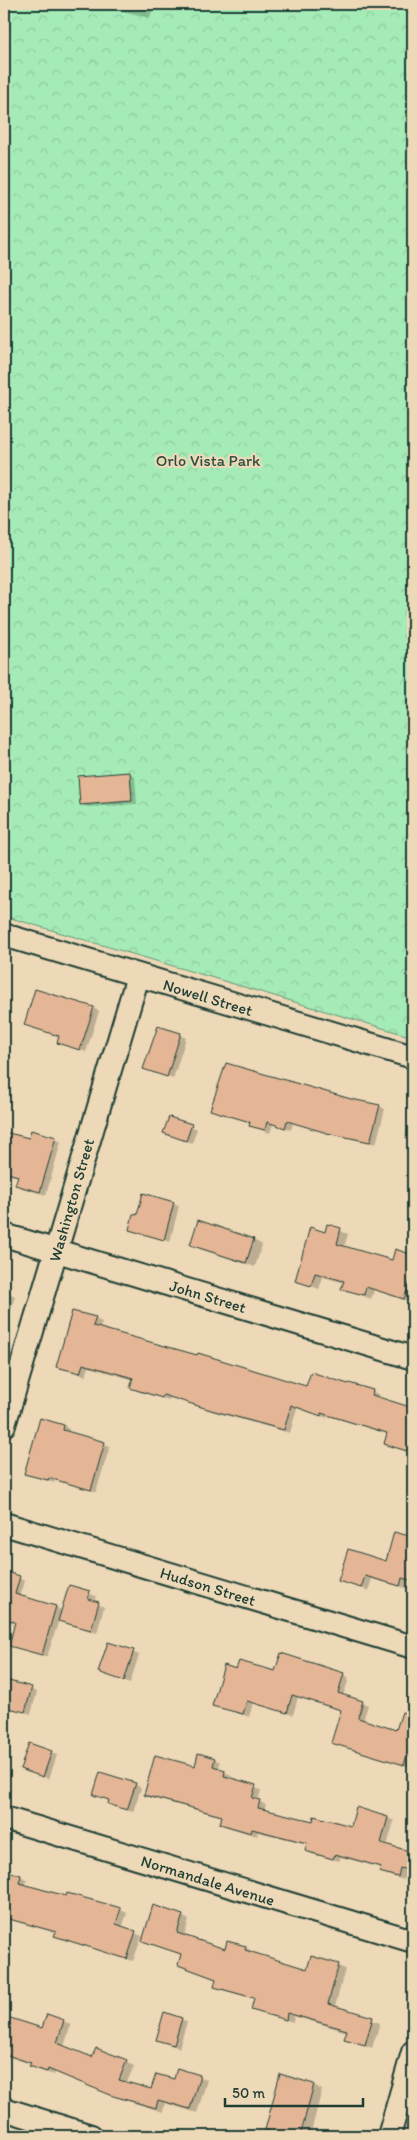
<svg xmlns="http://www.w3.org/2000/svg" width="417" height="2140" font-family="Itim,sans-serif">
	<defs>
		<pattern id="park-crowns" width="20" height="18" patternUnits="userSpaceOnUse" patternTransform="scale(1.25)"><rect width="20" height="18" fill="#a5ebb7"/><path d="M2 6a3 3 0 1 1 6 0M12 15a3 3 0 1 1 6 0" fill="none" stroke="#8eca9e"/></pattern>
	</defs>
	<rect width="100%" height="100%" fill="#edd9b7"/>
	<filter id="ink" filterUnits="userSpaceOnUse"><feTurbulence type="fractalNoise" baseFrequency=".02" numOctaves="2"/><feDisplacementMap in="SourceGraphic" scale="10" xChannelSelector="R" yChannelSelector="G"/><feConvolveMatrix kernelMatrix="1 2 1 2 8 2 1 2 1" color-interpolation-filters="sRGB"/></filter>
	<g filter="url(#ink)">
		<path fill="url(#park-crowns)" stroke="#629476" d="M4,4H413V1037L4,916Z"/>
		<path fill="#0003" d="M119,4H154L150,18L123,11L118,8Z
			M130,773L135,777L137,804L87,807L81,804Z
			M93,1008L99,1011L86,1052L58,1042L60,1037L25,1025Z
			M158,1027L186,1038L173,1079L145,1068Z
			M350,1100L379,1106L385,1109L376,1144L333,1135L293,1123L291,1130L273,1124L270,1133L256,1128L251,1125L252,1123L212,1109Z
			M412,1111L413,1112V1143L405,1138Z
			M191,1126L197,1129L192,1143L171,1135Z
			M4,1133L29,1140L55,1138L61,1142L46,1195L22,1188L17,1185L19,1177L4,1173Z
			M143,1194L179,1206L170,1242L130,1230L137,1216Z
			M199,1222L254,1240L262,1245L255,1267L200,1249L191,1244Z
			M328,1226L348,1234L344,1247L392,1262L396,1251L413,1257V1303L374,1290L371,1299L343,1288L345,1283L323,1277L319,1289L296,1280L326,1233Z
			M4,1291L15,1296L4,1335Z
			M95,1319L102,1322L100,1329L307,1388L349,1386L372,1391L379,1395L378,1398L413,1410V1454L385,1443L388,1434L328,1416L327,1418L297,1408L290,1433L218,1413L170,1397L169,1400L137,1391L131,1388L134,1380L89,1367L86,1376L58,1366Z
			M64,1426L69,1429L68,1433L110,1446L96,1492L55,1480L54,1483L25,1473Z
			M395,1533L413,1538V1590L372,1579L368,1591L339,1580L387,1563Z
			M4,1572L25,1581L20,1597L56,1607L62,1611L70,1587L96,1596L94,1602L104,1607L97,1633L65,1623L59,1620L47,1657L10,1645L17,1623L4,1619Z
			M109,1643L139,1655L130,1683L100,1671Z
			M237,1670L343,1674L349,1678L343,1696L368,1705L363,1721L396,1732L402,1713L413,1717V1755L410,1767L332,1742L342,1711L298,1697L293,1715L253,1703L249,1717L214,1705Z
			M10,1682L37,1692L31,1714L4,1706Z
			M30,1744L57,1755L49,1779L27,1771Z
			M214,1759L220,1762L219,1769L231,1775L230,1779L261,1790L258,1801L266,1805L264,1811L314,1822L352,1827L357,1809L388,1818L394,1821L387,1846L413,1853V1872L406,1870L404,1880L387,1875L381,1871L382,1868L341,1857L339,1861L312,1854L306,1850L308,1844L258,1832L257,1836L227,1827L221,1823L223,1817L152,1798L146,1794Z
			M135,1784L141,1788L133,1812L115,1807L109,1804L110,1801L94,1794Z
			M4,1871L21,1876L27,1880L25,1886L115,1931L121,1910L127,1913L122,1928L142,1936L133,1961L62,1939L56,1935L57,1933L4,1918Z
			M182,1916L189,1920L184,1937L226,1951L245,1947L252,1951L251,1954L308,1970L338,1966L345,1969L335,2007L380,2023L372,2048L346,2038L347,2032L294,2016L293,2022L259,2013L252,2009L255,1999L222,1990L216,1986L217,1980L179,1965L182,1955L143,1940Z
			M48,2015L71,2025L64,2046L93,2059L97,2050L134,2066L126,2084L152,2091L175,2081L178,2070L207,2080L197,2113L165,2103L163,2112L122,2099L55,2072L54,2075L38,2070L31,2066V2064L4,2055V2017L43,2030Z
			M181,2019L187,2022L179,2048L157,2040Z
			M281,2076L314,2085L322,2090L310,2136H281L266,2130Z"/>
		<path fill="#e5b696" stroke="#1f3d34" d="M130,772L132,801L80,805L78,776Z
			M35,989L94,1007L80,1050L57,1043L59,1036L24,1025Z
			M158,1026L181,1033L167,1077L143,1069Z
			M226,1063L351,1099L380,1105L370,1142L327,1133L287,1121L285,1128L267,1122L265,1130L249,1126L250,1122L210,1110Z
			M169,1117L192,1124L186,1141L163,1133Z
			M31,1130L56,1137L40,1192L15,1185L18,1176L4,1172V1132L29,1138Z
			M143,1193L174,1202L164,1240L129,1230L133,1214L137,1215Z
			M198,1220L254,1239L246,1263L190,1245Z
			M327,1224L341,1228L337,1244L392,1260L395,1249L413,1255V1273L404,1299L366,1287L364,1295L341,1289L344,1281L315,1273L311,1286L295,1281L310,1227L325,1232Z
			M72,1311L96,1317L93,1326L197,1355L198,1353L306,1386L311,1372L348,1384L349,1383L373,1390L372,1395L413,1408V1432L407,1451L384,1444L387,1433L321,1413V1416L291,1405L284,1430L211,1410L163,1395L162,1398L130,1388L133,1378L83,1364L80,1373L56,1367Z
			M40,1418L64,1425L63,1430L105,1442L91,1490L49,1478L48,1480L24,1474Z
			M394,1532L413,1537V1581L402,1578L400,1586L365,1576L361,1588L338,1581L348,1549L386,1561Z
			M4,1571L20,1576L15,1594L56,1606L42,1655L9,1646L15,1622L4,1618Z
			M69,1585L90,1591L88,1599L99,1602L91,1630L58,1621Z
			M108,1642L134,1650L124,1681L98,1672Z
			M281,1653L344,1673L338,1693L363,1701L358,1718L396,1730L402,1712L413,1715V1735L404,1765L331,1743L341,1710L292,1695L287,1713L247,1701L243,1714L212,1706L224,1665L236,1669L239,1661L275,1671Z
			M9,1681L32,1687L25,1712L4,1707Z
			M29,1743L52,1751L43,1777L20,1769Z
			M198,1753L215,1758L213,1766L225,1770L224,1776L256,1785L252,1798L260,1800L258,1808L313,1821L314,1816L351,1826L356,1807L388,1817L381,1843L413,1852V1871L400,1868L398,1877L379,1872L381,1867L335,1854L333,1859L305,1851L307,1843L252,1829L251,1833L220,1824L222,1816L144,1795L155,1755L195,1766Z
			M100,1772L136,1783L127,1810L108,1804L109,1800L93,1795Z
			M4,1870L21,1875L19,1883L66,1896L67,1893L121,1908L116,1924L136,1931L127,1959L54,1936L56,1932L9,1919L8,1922L4,1921Z
			M153,1905L183,1915L177,1933L225,1949L227,1941L246,1946L245,1950L307,1969L311,1956L339,1964L328,2004L373,2017L365,2045L344,2039L347,2030L287,2013L286,2020L251,2010L254,1998L214,1987L216,1979L178,1965L181,1954L142,1941Z
			M164,2012L182,2018L174,2045L156,2040Z
			M47,2014L64,2020L57,2043L92,2057L96,2048L127,2060L119,2080L151,2089L156,2074L174,2079L177,2068L200,2075L190,2109L158,2100L156,2108L113,2096L48,2069L47,2072L29,2066L31,2063L4,2054V2016L42,2028Z
			M280,2074L314,2084L300,2136H287L265,2130Z"/>
		<g fill="none" stroke-linecap="round" stroke-linejoin="round">
			<g stroke="#1f3d34" stroke-width="26">
				<path id="minor" d="M4,935L413,1057
					M4,1235L413,1358
					M4,1425L138,976
					M4,1524L413,1647
					M4,1818L413,1941
					M4,2109L91,2136
					M389,2136L413,2052"/>
			</g>
			<use href="#minor" stroke="#edd9b7" stroke-width="22"/>
		</g>
	</g>
	<g text-anchor="middle" stroke-width="4.5" stroke-linejoin="round" paint-order="stroke">
		<g font-size="16" fill="#2c4e41" stroke="#edd9b7">
			<text x="208" y="466">Orlo Vista Park</text>
		</g>
		<g font-size="16" fill="#1f3d34" stroke="#edd9b7">
			<text transform="translate(208 997) rotate(17)" y="6">Nowell Street</text>
			<text transform="translate(71 1200) rotate(-74)" y="6">Washington Street</text>
			<text transform="translate(208 1296) rotate(17)" y="6">John Street</text>
			<text transform="translate(208 1586) rotate(17)" y="6">Hudson Street</text>
			<text transform="translate(208 1880) rotate(17)" y="6">Normandale Avenue</text>
		</g>
	</g>
	<rect width="417" height="2140" fill="none" stroke="#edd9b7" stroke-width="20"/>
	<rect x="10" y="10" width="397" height="2120" fill="none" stroke="#1f3d34" stroke-width="2" filter="url(#ink)"/>
	<path d="M225 2098v8h138v-8" fill="none" stroke="#1f3d34" stroke-width="2.5"/>
	<text x="232" y="2098" font-size="15" fill="#1f3d34" stroke="#edd9b7" stroke-width="4" paint-order="stroke">50 m</text>
</svg>
